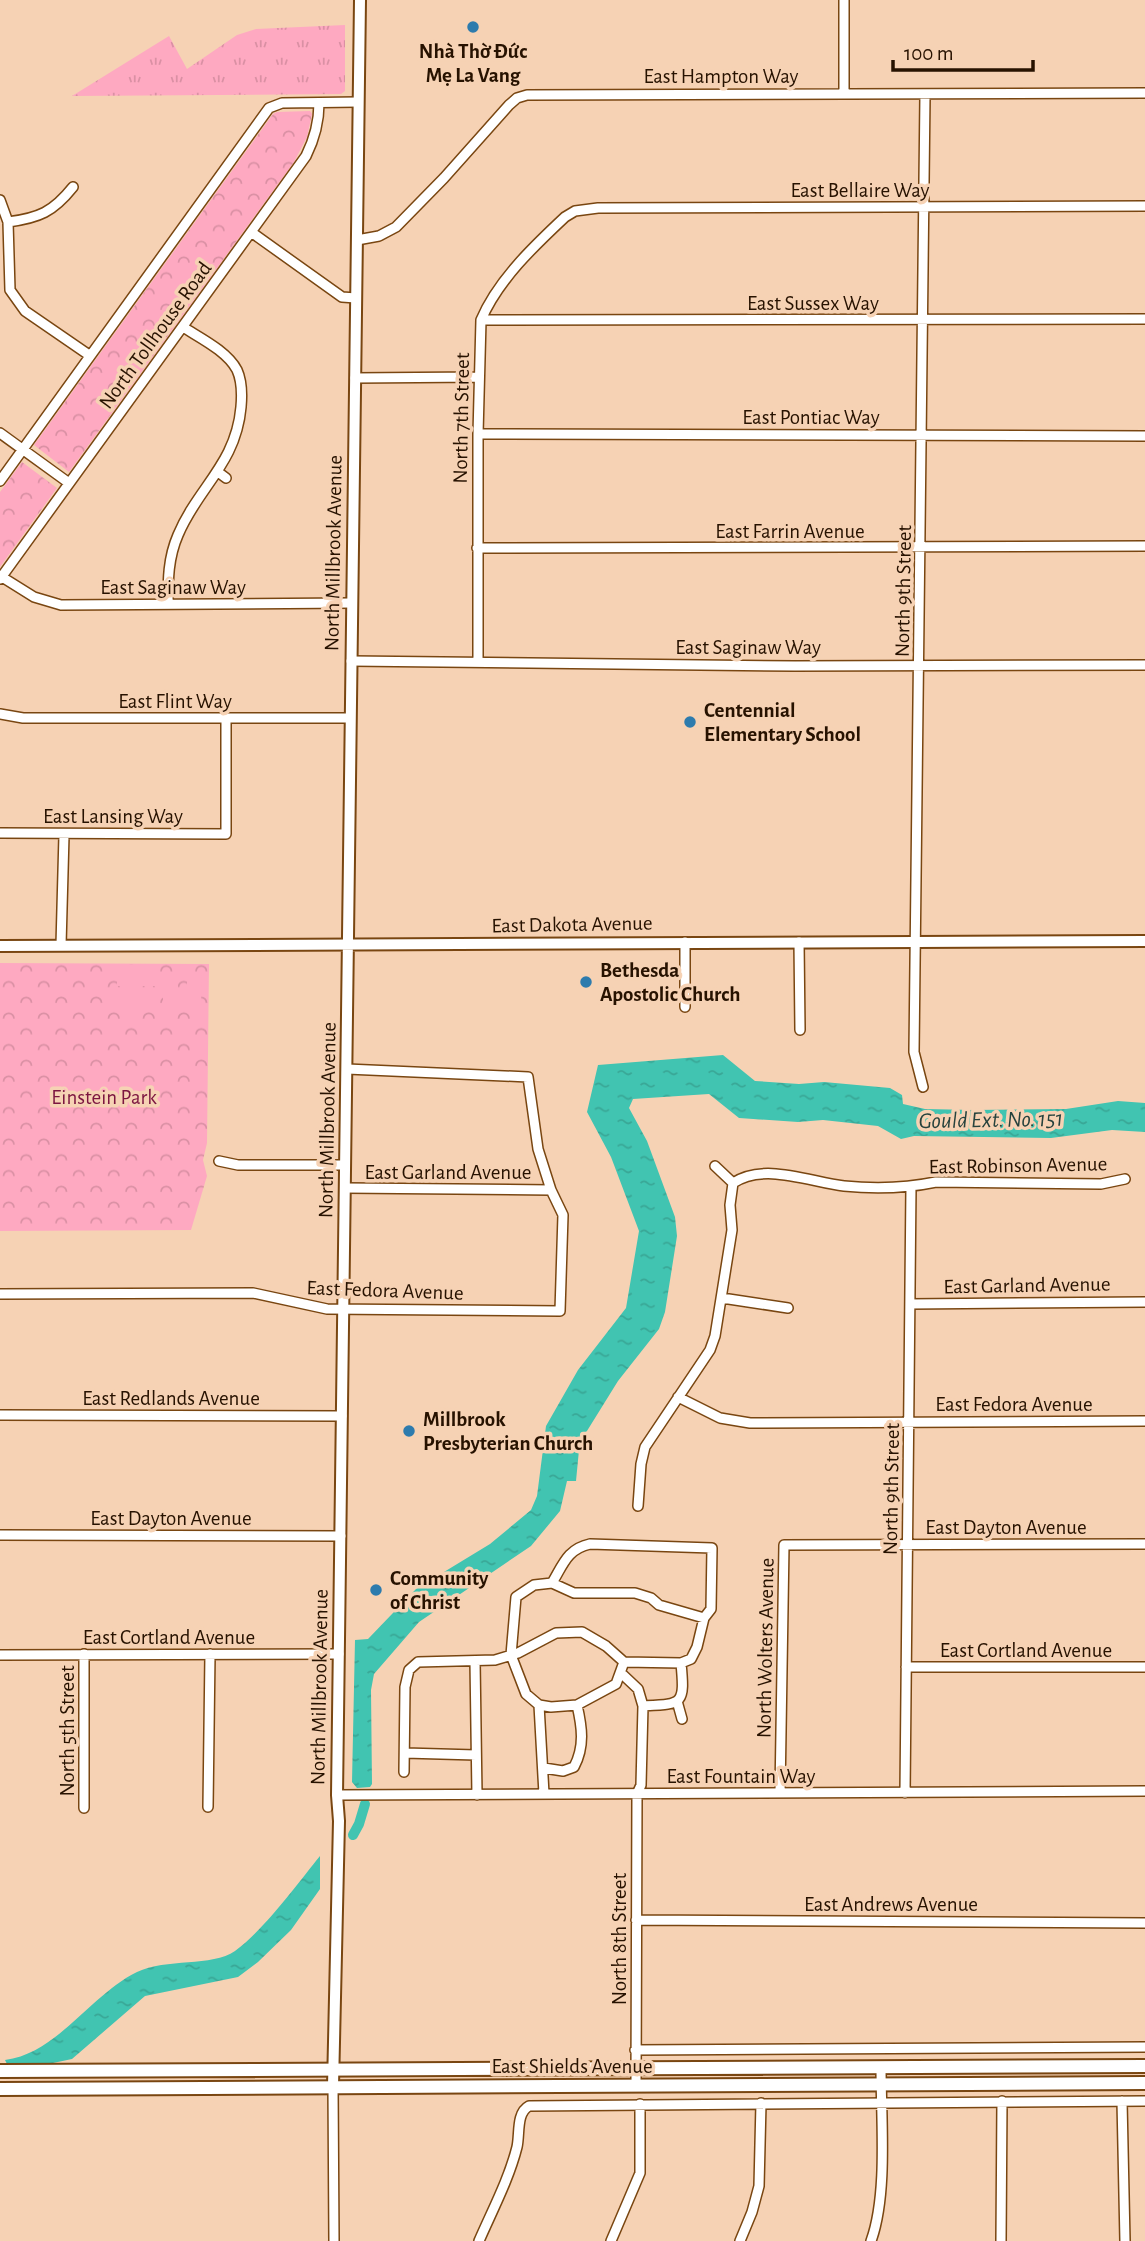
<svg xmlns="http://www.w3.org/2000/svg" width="1145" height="2241" font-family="'Alegreya Sans',sans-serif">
	<defs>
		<pattern id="grass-tufts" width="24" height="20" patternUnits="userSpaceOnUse" patternTransform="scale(1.75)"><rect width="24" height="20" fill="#fea9c1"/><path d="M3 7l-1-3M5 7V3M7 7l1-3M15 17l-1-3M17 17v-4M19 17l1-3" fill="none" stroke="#da90a4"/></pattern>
		<pattern id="park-crowns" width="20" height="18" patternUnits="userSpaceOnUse" patternTransform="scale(1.75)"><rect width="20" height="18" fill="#fea9c1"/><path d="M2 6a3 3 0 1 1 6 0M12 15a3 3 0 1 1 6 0" fill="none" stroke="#da90a4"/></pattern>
		<pattern id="water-ripples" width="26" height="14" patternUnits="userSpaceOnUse" patternTransform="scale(1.75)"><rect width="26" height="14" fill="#41c4b1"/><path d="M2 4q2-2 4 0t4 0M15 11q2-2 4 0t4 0" fill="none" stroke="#39a796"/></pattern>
	</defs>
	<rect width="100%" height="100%" fill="#f6d2b4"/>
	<path fill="url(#grass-tufts)" d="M345,25V91L341,94L72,96L169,36L187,69L237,35L256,29Z"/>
	<path fill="url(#park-crowns)" d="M310,111L312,114L307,137L294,162L69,472L34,445L273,114L277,112Z
		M22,462L57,488L0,567V492Z
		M0,963L209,964L207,1143L203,1160L207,1176L191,1230L0,1231Z"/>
	<path fill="#fea9c1" d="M117,965H157V986H117Z
		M163,972H178V1006H163Z
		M187,972H202L201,1006H187Z
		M117,991H157V1012H117Z"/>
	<path fill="url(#water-ripples)" d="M723,1055L755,1081L799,1084L824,1082L890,1088L902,1095L903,1104L925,1109L973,1110L1066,1109L1118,1101L1145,1103V1132L1112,1130L1051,1138L914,1136L901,1139L878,1126L823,1120L798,1122L739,1118L709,1094L633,1099L629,1108L647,1141L675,1217L677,1236L665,1312L659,1329L618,1381L582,1439L579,1450L576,1481H567L560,1511L531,1546L419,1622L374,1674L371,1690L372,1784L370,1787L357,1788L352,1782L355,1640L368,1639L416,1589L490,1544L531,1510L537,1496L546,1426L578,1370L626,1308L639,1231L611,1157L587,1112L598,1065Z
		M320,1856V1889L291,1930L258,1962L238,1977L145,1996L72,2059L53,2063L7,2064L5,2060C58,2053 90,1995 137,1972C166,1958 212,1967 235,1951C263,1931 298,1883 320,1856Z"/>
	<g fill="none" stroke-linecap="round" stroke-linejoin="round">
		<path stroke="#41c4b1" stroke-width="10" d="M353,1835L359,1824L365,1804"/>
		<g stroke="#794611" stroke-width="12">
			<path id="minor" d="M844,93V0
				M0,200L8,222L10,290L25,311L89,355
				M8,222C39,218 53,212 73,187
				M251,232L342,297L356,298
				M357,240L379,236L396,227L444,178L509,105L517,98L527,95L1145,93
				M481,320L1145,319
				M355,378L479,377
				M0,433L69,483
				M478,434L1145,436
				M218,472L226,478
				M0,481L269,108L282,103L358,102
				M477,548L1145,546
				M2,577L34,597L61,605L352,603
				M0,579L306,156C315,138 319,122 319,103
				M168,604C168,580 168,558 178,535C198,487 236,464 241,407C242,396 242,381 237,370C227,351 200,338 183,327
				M351,661L795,666L1145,665
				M478,662V434L481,320C498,280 534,246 565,217L575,211L598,208L1145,206
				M0,714L23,718H350
				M0,833L226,834V718
				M799,942L800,1030
				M61,945L64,835
				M685,1007V942
				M923,1087L914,1052L925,95
				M219,1161L238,1165H345
				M715,1166L733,1183
				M733,1183C764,1162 810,1182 844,1186C874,1189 907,1188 936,1182L1101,1184L1125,1179
				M345,1188L551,1190
				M0,1294L253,1293L327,1309L560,1311L563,1215L551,1190L538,1149L528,1077L347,1069
				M722,1298L788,1308
				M910,1304L1145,1302
				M678,1397L720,1418L750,1423L1145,1421
				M0,1415L342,1416
				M638,1506L641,1464L645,1447L710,1350L715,1336L732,1230L730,1205L733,1183
				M0,1535L341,1536
				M84,1654V1808
				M0,1655L339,1654
				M475,1661L477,1795
				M624,1662L616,1684L577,1705L551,1707L539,1705L526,1694L511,1655L516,1597L534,1585L552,1583L574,1593H635L651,1598L659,1605L704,1618
				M906,1667H1145
				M621,1673L638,1689L643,1706L641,1785L637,1794L636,2085
				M677,1701L682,1719
				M539,1705L544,1794
				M643,1706C683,1704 685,1705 681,1663
				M405,1753L476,1755
				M544,1768L563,1771L574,1767C585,1746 582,1727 577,1705
				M404,1772L405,1687L409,1670L418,1662L495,1660L518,1653L556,1633L582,1632L606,1646L624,1662L681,1663L691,1659L697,1647L704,1618L711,1609L712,1548L590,1544C567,1549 563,1565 552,1583
				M780,1793L784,1545L1145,1544
				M905,1793L911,1186
				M337,1795L1145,1791
				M208,1807L210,1654
				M636,1920L1145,1923
				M635,2050L1145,2047
				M333,2086L334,2241
				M1122,2101L1125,2241
				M479,2241C492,2211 509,2179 517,2147C520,2134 516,2113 529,2106L1145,2101
				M611,2241L640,2173V2104
				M740,2241L752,2212L759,2186L761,2103
				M871,2241C888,2194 881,2119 881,2067
				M1001,2241L1002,2101"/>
		</g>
		<g stroke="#794611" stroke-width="14">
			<path id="tertiary" d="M0,946L1145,941
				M333,2086L339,1821L337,1795L360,0"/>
		</g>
		<g stroke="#794611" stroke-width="16">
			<path id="secondary" d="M0,2071L1145,2066
				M0,2089L1145,2083"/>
		</g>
		<use href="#minor" stroke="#fff" stroke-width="9"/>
		<use href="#tertiary" stroke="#fff" stroke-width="10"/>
		<use href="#secondary" stroke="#fff" stroke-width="12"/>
	</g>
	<g fill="#2d7bad" stroke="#f6d2b4" stroke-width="2.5">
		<circle cx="473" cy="27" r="7"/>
		<circle cx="690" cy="722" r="7"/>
		<circle cx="586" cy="982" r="7"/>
		<circle cx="409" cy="1431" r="7"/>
		<circle cx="376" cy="1590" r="7"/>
	</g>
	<g text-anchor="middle" stroke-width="7" stroke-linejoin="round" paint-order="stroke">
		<g font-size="21" font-weight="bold" fill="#271200" stroke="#f6d2b4" text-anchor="start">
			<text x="473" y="58" text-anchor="middle">Nhà Thờ Đức<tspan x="473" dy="24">Mẹ La Vang</tspan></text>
			<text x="704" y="717">Centennial<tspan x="704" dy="24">Elementary School</tspan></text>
			<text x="600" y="977">Bethesda<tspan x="600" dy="24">Apostolic Church</tspan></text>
			<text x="423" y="1426">Millbrook<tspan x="423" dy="24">Presbyterian Church</tspan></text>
			<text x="390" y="1585">Community<tspan x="390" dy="24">of Christ</tspan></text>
		</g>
		<g font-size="21" fill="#271200" stroke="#f6d2b4">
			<text x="721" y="83">East Hampton Way</text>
			<text x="860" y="197">East Bellaire Way</text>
			<text x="813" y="310">East Sussex Way</text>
			<text transform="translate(155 335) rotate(-54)" y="7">North Tollhouse Road</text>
			<text x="811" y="424">East Pontiac Way</text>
			<text transform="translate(461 418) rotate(-89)" y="7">North 7th Street</text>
			<text x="790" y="538">East Farrin Avenue</text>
			<text transform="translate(333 553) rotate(-89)" y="7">North Millbrook Avenue</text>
			<text x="173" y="594">East Saginaw Way</text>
			<text transform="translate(903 591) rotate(-89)" y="7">North 9th Street</text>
			<text x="748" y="654">East Saginaw Way</text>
			<text x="175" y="708">East Flint Way</text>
			<text x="113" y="823">East Lansing Way</text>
			<text transform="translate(572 924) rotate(-1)" y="7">East Dakota Avenue</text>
			<text transform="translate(327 1120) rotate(-89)" y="7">North Millbrook Avenue</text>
			<text transform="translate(1018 1165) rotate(-1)" y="7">East Robinson Avenue</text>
			<text x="448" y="1179">East Garland Avenue</text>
			<text transform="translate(1027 1285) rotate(-1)" y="7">East Garland Avenue</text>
			<text transform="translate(385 1290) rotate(2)" y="7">East Fedora Avenue</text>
			<text x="171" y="1405">East Redlands Avenue</text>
			<text x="1014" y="1411">East Fedora Avenue</text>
			<text transform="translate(891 1489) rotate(-89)" y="7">North 9th Street</text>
			<text x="171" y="1525">East Dayton Avenue</text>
			<text x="1006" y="1534">East Dayton Avenue</text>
			<text x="169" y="1644">East Cortland Avenue</text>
			<text transform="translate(765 1648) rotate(-89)" y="7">North Wolters Avenue</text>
			<text x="1026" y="1657">East Cortland Avenue</text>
			<text transform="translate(319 1687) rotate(-89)" y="7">North Millbrook Avenue</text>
			<text transform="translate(67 1731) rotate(-90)" y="7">North 5th Street</text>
			<text x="741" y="1783">East Fountain Way</text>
			<text x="891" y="1911">East Andrews Avenue</text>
			<text transform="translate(619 1939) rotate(-90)" y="7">North 8th Street</text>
			<text x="572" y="2073">East Shields Avenue</text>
		</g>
		<g font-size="21" fill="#7c1540" stroke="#f6d2b4">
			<text x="104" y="1104">Einstein Park</text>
		</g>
		<g font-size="23" font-style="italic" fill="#26423d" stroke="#f6d2b4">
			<text transform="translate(991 1119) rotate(-1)" y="8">Gould Ext. No. 151</text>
		</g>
	</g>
	<path d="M893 60v10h140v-10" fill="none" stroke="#271200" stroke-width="3.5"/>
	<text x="904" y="60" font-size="21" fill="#271200" stroke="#f6d2b4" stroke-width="5" paint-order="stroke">100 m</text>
</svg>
